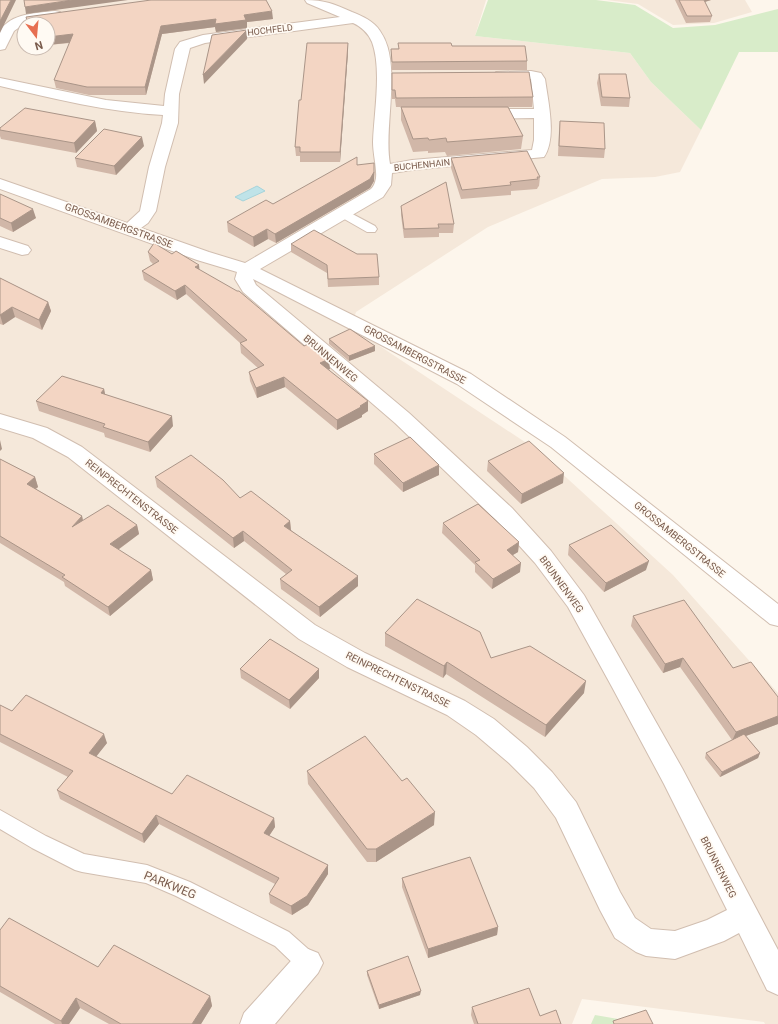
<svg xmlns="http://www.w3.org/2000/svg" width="778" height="1024" font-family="Roboto,sans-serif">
	<rect width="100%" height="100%" fill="#fdf6ec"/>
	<path fill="#f5e8da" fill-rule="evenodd" d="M0,0H486L475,36L630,53L651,82L701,130L680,172L655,177L602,179L488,227L356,312L351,327L534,448L673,575L778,693V1024H765L764,1022L582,999L572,1024H0ZM24,24H48V48H24Z
		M607,0H745L752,12L714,23L673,25L638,4Z"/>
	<path fill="#d8ecc9" d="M488,0H596L635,5L673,28L715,25L778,9V52H739L701,130L651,82L630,53L475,36Z
		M595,1015L647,1024H591Z"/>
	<path fill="#bfe3e8" stroke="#a5d3da" d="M257,186L265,191L243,201L235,197Z"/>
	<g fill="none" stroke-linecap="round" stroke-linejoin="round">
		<g stroke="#d1beb0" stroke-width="2">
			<path id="service" d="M343,209L375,226L377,229L375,232H367L339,216L337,213L339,210Z
				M0,810L46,836L84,854L147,865L190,882L289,932L316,956L319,963L316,970L308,973L300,970L275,946L176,896L146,883L82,872L75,870L32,848L0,829Z"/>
		</g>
		<g stroke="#d1beb0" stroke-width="2">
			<path id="minor" d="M305,0C325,0 334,4 352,12C362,16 374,21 380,31C403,63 383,126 390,164L412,160L532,150L534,140V118L481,119L476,117L473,114L476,111L481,109H534L531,79L496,78L494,75L496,72L531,71L541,73L545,79C548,101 557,138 544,157L412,170L392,173L391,185L383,197L260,269L471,374L565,437L778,604V626L770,624L551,447L457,384L253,279L256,285L409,413L512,508L551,551L584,595L682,768L778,950V995L767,990L739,933L724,941L675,959L646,956L636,952L615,938L600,910L556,818L534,788L509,763L476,735L447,715L347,667L299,639L68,457L33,438L0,428V414L47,428L82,447L315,625L365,653L465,701L494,719L527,747L552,772L576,802L620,892L635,918L651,929L675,931L707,920L727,910L664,784L612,687L568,607L535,563L496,520L395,423L243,292L235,279L237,272L197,260L0,189V179L127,223L140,211L149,167L162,123L163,115C108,112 54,99 0,86V78L106,100L164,106L165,94L175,49L180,42L203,35L340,17L307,3ZM353,23C362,27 368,33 372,42C382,69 374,113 373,142C373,154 377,168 376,178C375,183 374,186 371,189L245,263L209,252L141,228L148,223L156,211L165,167L178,123L179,94L190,48L205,43Z
				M55,11L60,12L62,15L60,18L24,24L14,31L5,49L0,50V31C11,13 37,13 55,11Z
				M0,237L28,246L31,250L28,254L22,255L0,248Z
				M308,949L318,953L323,963L318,973L275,1024H240L244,1013L298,953Z"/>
		</g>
		<use href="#service" fill="#fff" fill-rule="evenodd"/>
		<use href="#minor" fill="#fff" fill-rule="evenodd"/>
	</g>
	<path fill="#d1b7a8" d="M675,0H711L705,2L712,16L710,22L686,23Z
		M273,19L247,22V28L216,32L215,27L162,34L146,95H89L56,88L54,80L70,43L48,45V24Z
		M348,43V52L340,162H300V156H296L295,147L301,100Z
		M452,46L527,61V70H392L391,49Z
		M392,73L533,97L532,107H508L523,136L521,149L447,156L445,152L428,153V151L413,152L401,120V107H396L395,99H392Z
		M599,74L630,98L629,107L601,106L597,83Z
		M95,121L97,131L76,153L1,139L0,136V128Z
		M560,121L605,149L604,158L558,156L559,130Z
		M144,146L116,175L77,167L75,158Z
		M451,158L540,177L539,186L538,187L537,189L511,191V195L461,199L451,168Z
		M357,165L375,172L374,181L370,188L276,243L268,239L254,247L228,232L227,222L273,204Z
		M0,194L36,218L13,232L0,226Z
		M401,206L454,224L453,233H439V237L404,238L401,215Z
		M291,244L379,277V285L328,287L327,273L291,252Z
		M148,252L172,254L199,265V270L330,369L328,370L368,401V411L362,415V417L337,430L285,387L257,398L250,381L249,372L258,368L241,353L240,343L186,294L177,300L144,280L142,271L153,264L150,261Z
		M0,278L48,302L51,311L42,330L15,317L3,325L0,324Z
		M329,339L375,351L349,361L329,344Z
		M104,389L105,394L173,426L150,452L105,437L104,433L39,411L36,401Z
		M374,454L439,465V475L403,492L374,464Z
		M0,459L35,477L38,487L36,489L82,516L83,520L137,525L139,534L118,550L151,570L153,580L110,616L65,586L64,582L0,543Z
		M488,461L563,483L521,504L487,471Z
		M155,477L240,498L290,521L291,530L358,586L320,617L281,589L280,579L286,574L244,541L234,548L157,487Z
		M443,523L519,542L518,552L513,555L520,572L492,589L475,572V565L442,533Z
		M569,545L646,570L604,592L568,555Z
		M633,616L733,668L778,697V724L746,736L760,753L758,758L720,777L705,758L706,753L732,740L680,667L663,673L631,626Z
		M385,633L491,658L584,693L545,737L446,674L443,678L385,646Z
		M240,669L319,678L290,709L241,678Z
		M0,705L12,711L107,743L96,756L172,794L274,818L275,827L269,836L328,865V874L308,905L292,915L270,903L269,894L275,884L159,824L144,843L60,799L57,790L68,777L0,742Z
		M307,771L434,825L376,862H367L308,784Z
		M402,878L498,927L497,935L428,958L402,887Z
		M0,930L98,967L210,996L212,1006L201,1024H109L80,1008L69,1024H55L0,992Z
		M367,971L420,995L379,1009L367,975Z
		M472,1007L540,1016L561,1024H474L471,1015Z"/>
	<path fill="#aa9588" d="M11,0H16L0,33V21Z
		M72,0H128L26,14L25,7Z
		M701,0H711L701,3Z
		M272,11L273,19L247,22V28L216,32L215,27L162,34L146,95L145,87L161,26Z
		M247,30V39L204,84L203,75Z
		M73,34L75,42L48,45V37Z
		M348,43V52L340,162V152Z
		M95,121L97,131L76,153L74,143Z
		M142,137L144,146L116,175L114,166Z
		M374,163V181L370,188L276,243L275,234Z
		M33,209L36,218L13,232L11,223Z
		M267,229L268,239L254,247L253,237Z
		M199,265L200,274L195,267Z
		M185,285L186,294L177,300L175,291Z
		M48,302L51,311L42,330L39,320Z
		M12,307L15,317L3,325L0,315Z
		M375,346V351L349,361V356Z
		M329,359L330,369L320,373V363Z
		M284,377L285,387L257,398L256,388Z
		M104,389L106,399L101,393Z
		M368,401V411L362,415V417L337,430V420L360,406Z
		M172,416L173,426L150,452L148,442Z
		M0,440L2,449L0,451Z
		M439,465V475L403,492V483Z
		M564,473L563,483L521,504L522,494Z
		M35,477L38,487L30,493L27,484Z
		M82,516L84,526L72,527Z
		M290,521L291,531L284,526Z
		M137,525L139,534L112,554L110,544Z
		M243,531L244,541L234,548L233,538Z
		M519,542L518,552L506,559L507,550Z
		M649,561L646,570L604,592L606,583Z
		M521,563L520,572L492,589L493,579Z
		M151,570L153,580L110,616L108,607Z
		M358,576V586L320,617L319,607Z
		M683,658L680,667L663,673L665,664Z
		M447,662L446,674L443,678L444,666Z
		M319,669V678L290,709L289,700Z
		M586,681L584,693L545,737L546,725Z
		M778,716V724L732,741L736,732Z
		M104,734L107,743L92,762L89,753Z
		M760,753L758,758L720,777L722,772Z
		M435,812L434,825L376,862V849Z
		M156,815L159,824L144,843L142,834Z
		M274,818L275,827L265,842L264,833Z
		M328,865V874L308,905L292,915L291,906Z
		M498,927L497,935L428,958V949Z
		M421,991L420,995L379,1009V1005Z
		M210,996L212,1006L201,1024H192Z
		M76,998L80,1008L69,1024H62L61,1021Z"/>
	<path fill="#f3d5c3" stroke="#aa9588" d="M0,0H11L0,21Z
		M24,0H72L25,7Z
		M151,0H266L272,11L244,15L246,20L215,24L216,19L161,26L145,87H87L54,80L73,34L48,37V24H28L26,17Z
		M679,0H704L712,16H687Z
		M247,30L203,75L212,35Z
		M307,43H348L340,152H300V147H295L299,100H301Z
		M398,43H451L452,46H525L527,61L392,62L391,49H399Z
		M529,72L533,97L396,98L395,90H392V73Z
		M599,74H626L630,98L602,97Z
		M401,107H508L523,136L447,142L446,138L429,140L428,138L413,139Z
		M25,108L95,121L74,143L0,130V128Z
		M560,121L604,123L605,149L559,146Z
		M104,129L142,137L114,166L75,158Z
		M527,151L540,177H537L538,179L510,182L511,185L462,190L451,158Z
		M357,157V165L374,163V172L370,179L275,234L267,229L253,237L227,222L266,200L273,204Z
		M446,182L454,224H438L439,228L404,229L401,206Z
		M0,194L33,209L11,223L0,218Z
		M314,230L357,254H377L379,277L328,279L327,265L291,244Z
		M154,243L172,254L176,251L199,265L195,267L237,291H239L304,346L310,343L329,359L320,363L368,401L360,406L361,407L337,420L284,377L256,388L249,372L264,365L240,343L247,340L185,285L175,291L142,271L159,261L148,252Z
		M0,278L48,302L39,320L12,307L0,315Z
		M350,329L375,346L349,356L329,339Z
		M62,376L104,389L101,393L172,416L148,442L103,427L105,424L36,401Z
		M410,437L439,465L403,483L374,454Z
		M529,441L564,473L522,494L488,461Z
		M191,455L223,480L240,498L251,491L290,521L284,526L358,576L319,607L280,579L292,570L243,531L233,538L155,477Z
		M0,459L35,477L27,484L82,516L72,527L108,505L137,525L110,544L151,570L108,607L62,577L65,575L0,536Z
		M478,504L519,542L507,550L521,563L493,579L475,562L480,560L443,523Z
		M611,525L649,561L606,583L569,545Z
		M417,599L480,632L491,658L530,646L586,681L546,725L447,662L444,666L385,633Z
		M684,600L733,668L751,662L778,697V716L736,732L683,658L665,664L633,616Z
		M270,639L319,669L289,700L240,669Z
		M26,695L104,734L89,753L172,794L187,775L274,818L264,833L328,865L307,896L291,906L269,894L279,878L156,815L142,834L57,790L73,771L0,734V705L12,711Z
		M744,734L760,753L722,772L706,753Z
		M365,736L402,781L407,778L435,812L376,849H367L307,771Z
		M470,857L498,927L428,949L402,878Z
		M9,918L98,967L114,945L210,996L192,1024H121L76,998L61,1021L0,986V930Z
		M408,956L421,991L379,1005L367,971Z
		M529,988L540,1016L556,1010L561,1024H478L472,1007Z
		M646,1010L653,1024H614L613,1021Z"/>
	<g text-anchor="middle" stroke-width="3.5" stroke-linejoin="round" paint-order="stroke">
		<g font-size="9" fill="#7a5c4d" stroke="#fffaf3">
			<text transform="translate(270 30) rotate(-7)" y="3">HOCHFELD</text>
			<text transform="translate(422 165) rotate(-6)" y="3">BUCHENHAIN</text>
		</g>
		<g font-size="10" fill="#7a5c4d" stroke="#fffaf3">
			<text transform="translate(119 225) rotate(20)" y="4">GROSSAMBERGSTRASSE</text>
			<text transform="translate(415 354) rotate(28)" y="4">GROSSAMBERGSTRASSE</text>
			<text transform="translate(331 358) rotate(40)" y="4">BRUNNENWEG</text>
			<text transform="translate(132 496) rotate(38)" y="4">REINPRECHTENSTRASSE</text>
			<text transform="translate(680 539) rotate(39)" y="4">GROSSAMBERGSTRASSE</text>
			<text transform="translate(562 584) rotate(54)" y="4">BRUNNENWEG</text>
			<text transform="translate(398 679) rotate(26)" y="4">REINPRECHTENSTRASSE</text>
			<text transform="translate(719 867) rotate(63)" y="4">BRUNNENWEG</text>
		</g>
		<g font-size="12" fill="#7a5c4d" stroke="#fffaf3">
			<text transform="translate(170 885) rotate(22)" y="4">PARKWEG</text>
		</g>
	</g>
	<g transform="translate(36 36) rotate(164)"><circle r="19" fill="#fffaf3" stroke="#cabbb1"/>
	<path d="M0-3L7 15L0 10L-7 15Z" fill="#e76f51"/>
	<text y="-6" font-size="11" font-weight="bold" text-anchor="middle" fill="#7a5c4d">N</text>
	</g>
</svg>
